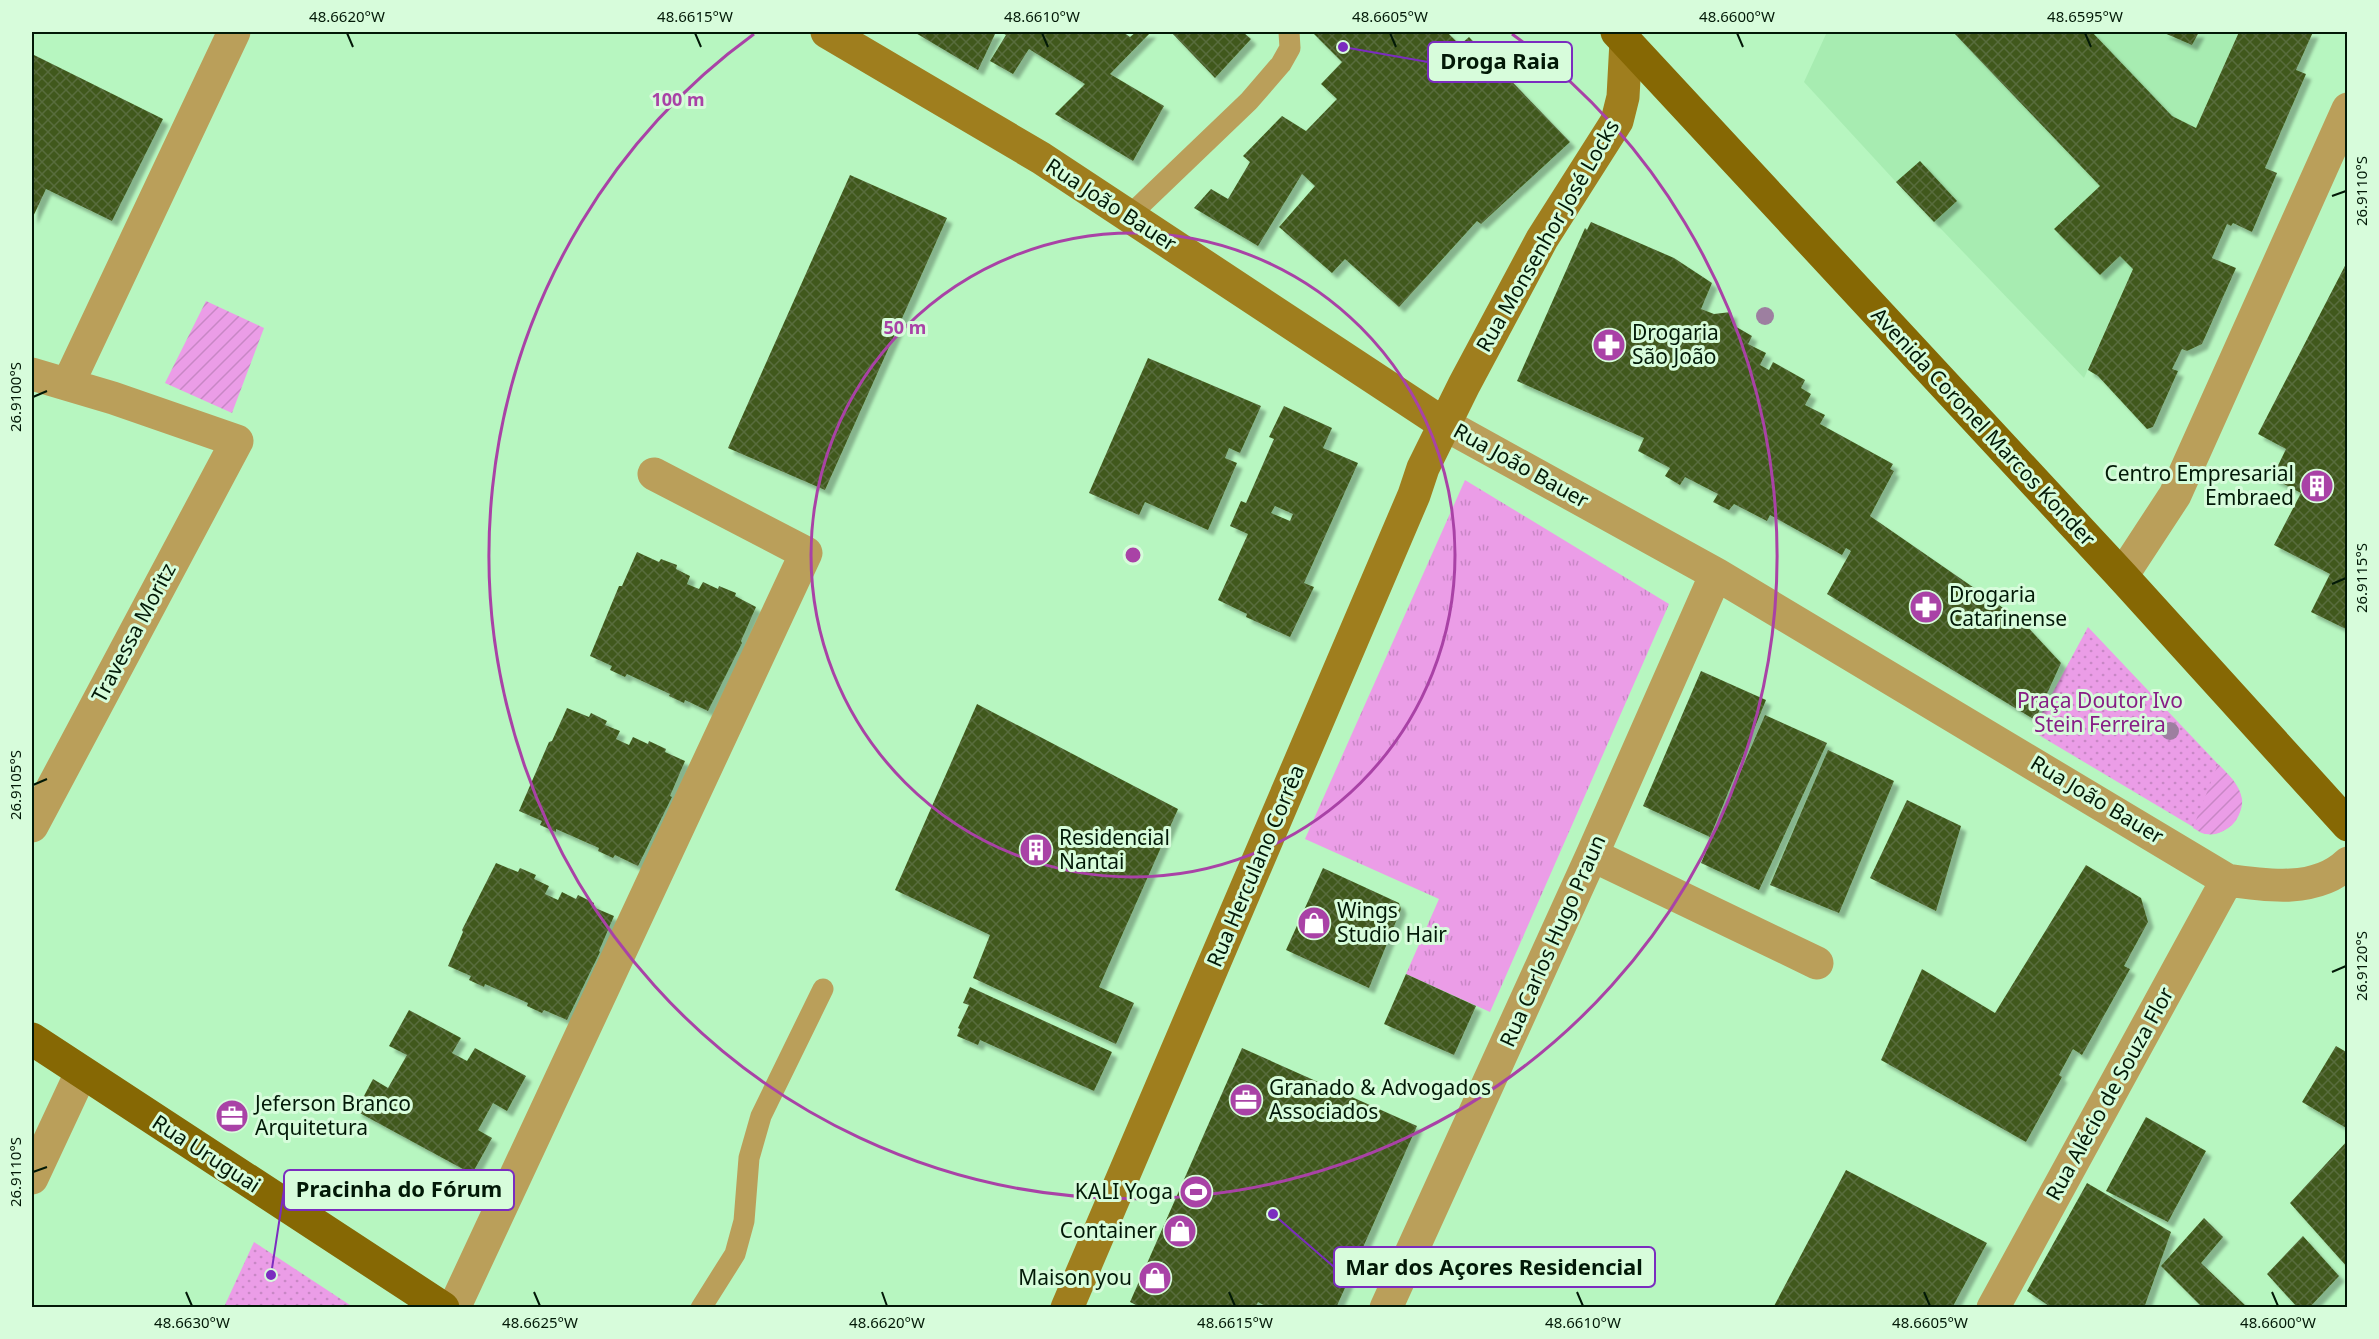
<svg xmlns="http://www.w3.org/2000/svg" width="2379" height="1339" font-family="'Noto Sans',sans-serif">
	<defs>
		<pattern id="grass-tufts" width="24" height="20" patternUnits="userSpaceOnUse" patternTransform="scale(1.5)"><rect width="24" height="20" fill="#eb9de7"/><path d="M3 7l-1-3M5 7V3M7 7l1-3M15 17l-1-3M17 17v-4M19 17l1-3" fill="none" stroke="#c887c5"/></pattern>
		<pattern id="park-dots" width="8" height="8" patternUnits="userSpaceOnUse" patternTransform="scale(1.5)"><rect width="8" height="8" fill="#eb9de7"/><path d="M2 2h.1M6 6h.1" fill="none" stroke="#c887c5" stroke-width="1.8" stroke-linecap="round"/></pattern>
		<pattern id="garden-furrows" width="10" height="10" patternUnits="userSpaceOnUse" patternTransform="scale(1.5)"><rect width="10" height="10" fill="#eb9de7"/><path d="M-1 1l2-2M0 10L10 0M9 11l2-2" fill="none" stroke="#c887c5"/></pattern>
		<pattern id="building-cross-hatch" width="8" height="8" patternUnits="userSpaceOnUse" patternTransform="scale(1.5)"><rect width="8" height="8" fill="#41591e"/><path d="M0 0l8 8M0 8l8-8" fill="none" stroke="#586c3c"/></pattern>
		<filter id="shadow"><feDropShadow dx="5.5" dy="5.5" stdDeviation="1.5" flood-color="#0004"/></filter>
	</defs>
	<rect width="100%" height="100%" fill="#b7f6c0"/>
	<path fill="#a7ecb1" d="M1827,32H2239L2084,378L1896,182L1804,82Z"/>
	<path fill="url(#grass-tufts)" d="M1465,480L1669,604L1490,1012L1406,974L1439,899L1305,839Z"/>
	<path fill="url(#park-dots)" d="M2088,627L2233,780C2250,806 2238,835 2205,834L2032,731Z
		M254,1242L353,1307H224Z"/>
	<path fill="url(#garden-furrows)" d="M206,301L264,328L232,413L165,383Z
		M2218,764C2228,774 2240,785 2242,799C2244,817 2224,838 2206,834C2202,834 2197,830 2193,828Z"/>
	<path fill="url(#building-cross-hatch)" fill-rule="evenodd" filter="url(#shadow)" d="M914,32H996L978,70Z
		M1001,32H1123L1130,37L1136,32H1151L1110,74L1164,106L1133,161L1055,114L1085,84L1029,49L1013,74L990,61L1006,35Z
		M1171,32H1243L1251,39L1215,78Z
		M1312,32H1447L1460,45L1469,37L1570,142L1481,224L1477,221L1399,307L1345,259L1332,273L1279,227L1315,186L1302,174L1258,246L1194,208L1211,189L1228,199L1250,162L1243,156L1282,116L1306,131L1337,99L1321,84L1342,62Z
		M1953,32H2092L2172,116L2196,128L2239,32H2313L2296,70L2306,74L2265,168L2277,173L2252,232L2233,223L2231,226L2227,224L2212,258L2236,268L2202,344L2187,351L2182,349L2172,369L2178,371L2153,427L2147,429L2098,376L2088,370L2133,269L2120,256L2100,275L2054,229L2100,186Z
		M2162,32H2199L2192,45Z
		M32,54L163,119L112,221L46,189L32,219Z
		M1920,161L1957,201L1934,222L1896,182Z
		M850,175L947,218L825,490L728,448Z
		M1591,222L1674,258L1712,283L1701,309L1714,314L1731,312L1733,325L1752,336L1748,344L1766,353L1760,365L1769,370L1773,362L1805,380L1801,388L1811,394L1805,405L1825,415L1820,424L1893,464L1890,469L1894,471L1870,516L2022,621L2061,663L2035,720L1827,594L1851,551L1846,548L1842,555L1770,515L1767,521L1734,504L1729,510L1713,502L1718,494L1685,477L1680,485L1665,476L1670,468L1638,451L1644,438L1517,381L1585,228L1587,230Z
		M2348,260V630L2311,612L2330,574L2274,545L2301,493L2272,478L2286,449L2258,434Z
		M1148,358L1261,406L1240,453L1229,448L1225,458L1237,463L1208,530L1145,502L1139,515L1089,493Z
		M1284,406L1332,428L1323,448L1358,463L1304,583L1314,587L1290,637L1246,617L1247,614L1218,600L1248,534L1230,526L1241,501L1246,503L1274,439L1269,437ZM1275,506L1293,514L1290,521L1271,513Z
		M637,552L659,562L661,559L677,565L676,569L690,576L687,584L699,589L703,582L718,589L719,586L736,593L735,596L756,607L741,641L742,643L708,711L685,700L684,703L669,696L670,694L627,674L625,677L610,670L612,666L590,656L619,586H622Z
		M1701,671L1766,700L1710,837L1643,806Z
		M977,704L1178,809L1099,987L1134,1003L1116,1044L973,978L990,935L895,890Z
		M567,708L589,717L591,713L607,721L605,725L620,731L616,739L629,745L633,737L648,744L649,741L666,749L665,752L685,761L670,796L672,797L638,866L615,855L613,858L598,851L599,848L556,829V832L540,825L542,821L519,811L549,742L552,741Z
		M1765,715L1827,743L1759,890L1701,863Z
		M1828,750L1894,781L1839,913L1770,885Z
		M1907,800L1961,826L1936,911L1870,878Z
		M496,863L518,872L520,868L536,875L534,879L549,886L545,894L558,900L562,892L576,899L578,895L594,903L593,907L614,916L599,951L600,952L567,1020L544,1010L542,1013L527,1006L528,1003L485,984L484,987L469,980L471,976L448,966L463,932L462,930Z
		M2086,865L2141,898L2148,922L2124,966L2130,969L2082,1055L2073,1049L2059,1075L2062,1077L2026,1142L1881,1060L1922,969L1995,1013Z
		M1323,868L1399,903L1401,909L1369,988L1286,950Z
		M1406,974L1476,1006L1454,1055L1384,1024Z
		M970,987L1112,1052L1094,1091L980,1040L978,1045L957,1036L960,1029L958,1028L969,1005L963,1003Z
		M409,1010L461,1038L452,1053L467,1061L475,1048L526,1076L507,1111L493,1103L478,1130L492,1138L472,1174L356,1111L373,1079L388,1088L407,1055L389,1046Z
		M2336,1046L2348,1053V1129L2302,1102Z
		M1242,1048L1417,1126L1336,1308H1269L1258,1302L1255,1308H1142L1130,1302Z
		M2146,1117L2206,1151L2168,1222L2106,1191Z
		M2348,1140V1268L2290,1203Z
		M1846,1170L1987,1243L1952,1308H1773Z
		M2087,1183L2171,1232L2144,1308H2052L2027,1291Z
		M2204,1218L2223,1237L2201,1263L2248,1308H2203L2161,1266Z
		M2303,1236L2339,1276L2309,1308H2298L2267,1274Z"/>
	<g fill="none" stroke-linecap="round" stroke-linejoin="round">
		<path stroke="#ba9f5a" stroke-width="21" d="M1129,216L1249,101L1281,64L1290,48L1289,32
			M701,1308L735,1254L744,1221L749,1158L761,1116L823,989"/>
		<path stroke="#ba9f5a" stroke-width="33" d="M32,374L113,398L237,441L32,826
			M68,384L234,32
			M1444,424L1716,574L2227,880C2267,886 2317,893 2348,863
			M2122,576L2175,495L2348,109
			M1592,855L1817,963
			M32,1178L81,1073
			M454,1308L806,553L654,474
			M1386,1308L1592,855L1716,574
			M1993,1308L2227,880"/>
		<path stroke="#9f7e1e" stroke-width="33" d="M827,32L1041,158L1444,424
			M1067,1308L1414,495L1423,468L1464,385L1542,239L1617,121L1623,97L1626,41"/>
		<path stroke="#866804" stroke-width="33" d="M1617,32L2122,576L2348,825
			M32,1039L443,1308"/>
	</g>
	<g fill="#9d7fa0">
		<circle cx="1765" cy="316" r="9"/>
		<circle cx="2170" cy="731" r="9"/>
	</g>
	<path fill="none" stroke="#021907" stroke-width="2" d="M347,33L353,47M695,33L701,47M1042,33L1048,47M1390,33L1396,47M1737,33L1743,47M2085,33L2091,47M2332,196L2346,191M33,397L47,391M2332,584L2346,578M33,785L47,779M2332,972L2346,966M33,1172L47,1167M186,1292L192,1306M534,1292L540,1306M882,1292L887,1306M1229,1292L1235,1306M1577,1292L1583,1306M1924,1292L1930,1306M2272,1292L2278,1306"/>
	<g fill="none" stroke="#a942a6" stroke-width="3">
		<circle cx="1133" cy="555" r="322"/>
		<path d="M1512 34A644 644 0 1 1 754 34"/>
	</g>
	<defs>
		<g id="pharmacy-disc" transform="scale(1.725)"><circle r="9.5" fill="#a942a6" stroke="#d7fcdb"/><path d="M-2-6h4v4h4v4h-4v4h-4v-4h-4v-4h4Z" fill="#fff"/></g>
		<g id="building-disc" transform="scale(1.725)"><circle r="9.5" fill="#a942a6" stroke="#d7fcdb"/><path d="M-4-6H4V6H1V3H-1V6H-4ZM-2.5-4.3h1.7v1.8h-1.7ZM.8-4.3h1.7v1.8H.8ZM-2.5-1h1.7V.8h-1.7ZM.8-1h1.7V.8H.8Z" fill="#fff"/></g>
		<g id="shop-disc" transform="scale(1.725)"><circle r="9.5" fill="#a942a6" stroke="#d7fcdb"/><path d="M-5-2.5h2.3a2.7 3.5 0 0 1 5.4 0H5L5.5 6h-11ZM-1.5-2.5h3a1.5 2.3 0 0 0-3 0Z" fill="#fff"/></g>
		<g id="office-disc" transform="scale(1.725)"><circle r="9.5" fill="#a942a6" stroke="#d7fcdb"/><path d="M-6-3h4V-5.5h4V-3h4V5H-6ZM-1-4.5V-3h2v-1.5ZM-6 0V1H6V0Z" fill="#fff"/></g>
		<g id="stadium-disc" transform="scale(1.725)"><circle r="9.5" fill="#a942a6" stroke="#d7fcdb"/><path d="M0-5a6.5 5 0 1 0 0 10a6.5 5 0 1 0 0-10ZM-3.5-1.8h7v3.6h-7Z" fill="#fff"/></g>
	</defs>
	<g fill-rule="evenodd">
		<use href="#pharmacy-disc" x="1609" y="345"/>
		<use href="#building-disc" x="2317" y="486"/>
		<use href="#pharmacy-disc" x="1926" y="607"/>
		<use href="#building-disc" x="1036" y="850"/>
		<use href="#shop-disc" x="1314" y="923"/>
		<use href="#office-disc" x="1246" y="1100"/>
		<use href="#office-disc" x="232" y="1116"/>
		<use href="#stadium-disc" x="1196" y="1192"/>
		<use href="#shop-disc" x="1180" y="1231"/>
		<use href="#shop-disc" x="1155" y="1278"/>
	</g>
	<g text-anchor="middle" stroke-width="6" stroke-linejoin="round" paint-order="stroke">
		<g font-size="21" fill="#021907" stroke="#d7fcdb">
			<text transform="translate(1111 205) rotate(33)" y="7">Rua João Bauer</text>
			<text transform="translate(1548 236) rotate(-60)" y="7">Rua Monsenhor José Locks</text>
			<text transform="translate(1983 427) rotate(47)" y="7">Avenida Coronel Marcos Konder</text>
			<text transform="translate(1521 466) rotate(29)" y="7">Rua João Bauer</text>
			<text transform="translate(134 633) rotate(-62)" y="7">Travessa Moritz</text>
			<text transform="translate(2097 800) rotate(31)" y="7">Rua João Bauer</text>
			<text transform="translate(1256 866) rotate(-67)" y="7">Rua Herculano Corrêa</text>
			<text transform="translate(1553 941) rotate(-66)" y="7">Rua Carlos Hugo Praun</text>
			<text transform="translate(2110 1094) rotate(-61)" y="7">Rua Alécio de Souza Flor</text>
			<text transform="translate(206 1154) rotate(33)" y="7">Rua Uruguai</text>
		</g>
		<g font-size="21" fill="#021907" stroke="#d7fcdb" text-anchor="start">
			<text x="1632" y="340">Drogaria<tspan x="1632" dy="24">São João</tspan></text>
			<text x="2294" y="481" text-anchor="end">Centro Empresarial<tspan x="2294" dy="24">Embraed</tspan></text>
			<text x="1949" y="602">Drogaria<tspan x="1949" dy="24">Catarinense</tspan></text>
			<text x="1059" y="845">Residencial<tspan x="1059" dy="24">Nantai</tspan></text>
			<text x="1337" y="918">Wings<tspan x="1337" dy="24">Studio Hair</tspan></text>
			<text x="1269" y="1095">Granado &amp; Advogados<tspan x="1269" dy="24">Associados</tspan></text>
			<text x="255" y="1111">Jeferson Branco<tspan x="255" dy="24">Arquitetura</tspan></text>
			<text x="1173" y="1199" text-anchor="end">KALI Yoga</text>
			<text x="1157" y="1238" text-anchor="end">Container</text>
			<text x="1132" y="1285" text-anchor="end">Maison you</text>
		</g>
		<g font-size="21" fill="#871e85" stroke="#d7fcdb">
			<text x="2100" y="708">Praça Doutor Ivo<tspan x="2100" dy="24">Stein Ferreira</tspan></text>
		</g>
	</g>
	<circle cx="1133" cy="555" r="9" fill="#a942a6" stroke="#d7fcdb" stroke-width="3"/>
	<g font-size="18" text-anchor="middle" font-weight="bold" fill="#a942a6" stroke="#d7fcdb" stroke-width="6" stroke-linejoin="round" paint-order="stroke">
		<text x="678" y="106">100 m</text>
		<text x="905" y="334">50 m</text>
	</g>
	<path fill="none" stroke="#7b2cbf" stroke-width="2" d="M1343 47L1428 62M271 1275L284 1190M1273 1214L1334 1267"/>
	<g fill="#7b2cbf" stroke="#d7fcdb" stroke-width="2">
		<circle cx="1343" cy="47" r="6"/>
		<circle cx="271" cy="1275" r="6"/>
		<circle cx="1273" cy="1214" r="6"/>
	</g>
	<g fill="#d7fcdb" stroke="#7b2cbf" stroke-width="2">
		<rect x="1428" y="42" width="144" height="40" rx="6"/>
		<rect x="284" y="1170" width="230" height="40" rx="6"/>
		<rect x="1334" y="1247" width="321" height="40" rx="6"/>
	</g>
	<g font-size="22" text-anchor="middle" font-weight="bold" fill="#021907">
		<text x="1500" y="69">Droga Raia</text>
		<text x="399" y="1197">Pracinha do Fórum</text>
		<text x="1494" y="1275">Mar dos Açores Residencial</text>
	</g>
	<rect width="2379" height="1339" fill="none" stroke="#d7fcdb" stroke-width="66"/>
	<rect x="33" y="33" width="2313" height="1273" fill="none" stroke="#021907" stroke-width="2"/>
	<g font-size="15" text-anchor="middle" fill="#021907">
		<text x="347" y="22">48.6620°W</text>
		<text x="695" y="22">48.6615°W</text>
		<text x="1042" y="22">48.6610°W</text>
		<text x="1390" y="22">48.6605°W</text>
		<text x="1737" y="22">48.6600°W</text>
		<text x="2085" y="22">48.6595°W</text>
		<text transform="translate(2362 191) rotate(-90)" y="5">26.9110°S</text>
		<text transform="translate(16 397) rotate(-90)" y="5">26.9100°S</text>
		<text transform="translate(2362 578) rotate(-90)" y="5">26.9115°S</text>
		<text transform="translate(16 785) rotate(-90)" y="5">26.9105°S</text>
		<text transform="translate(2362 966) rotate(-90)" y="5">26.9120°S</text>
		<text transform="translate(16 1172) rotate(-90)" y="5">26.9110°S</text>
		<text x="192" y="1328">48.6630°W</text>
		<text x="540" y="1328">48.6625°W</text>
		<text x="887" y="1328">48.6620°W</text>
		<text x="1235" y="1328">48.6615°W</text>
		<text x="1583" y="1328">48.6610°W</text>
		<text x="1930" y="1328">48.6605°W</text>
		<text x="2278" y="1328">48.6600°W</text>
	</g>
</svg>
